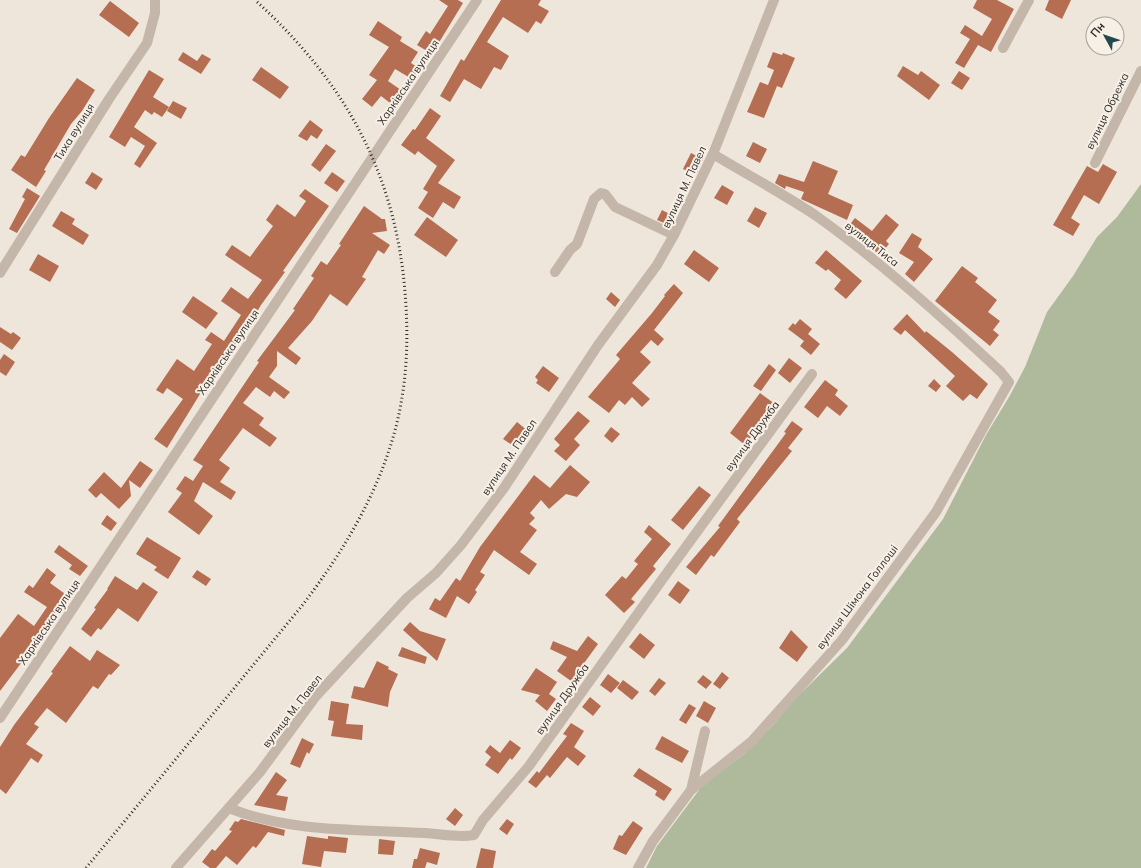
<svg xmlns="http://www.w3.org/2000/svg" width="1141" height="868" font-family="Mulish,sans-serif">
	<rect width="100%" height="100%" fill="#eee6db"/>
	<path fill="#afba9d" d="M1141,184V868H646L657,846L702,786L744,754L773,725L795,699L847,648L943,519L986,435L1009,397L1025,367L1047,312L1073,276L1097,237L1117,217Z"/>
	<path fill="#b56e52" d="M439,0H458L463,3L432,54L417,45L426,31L430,34L448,6Z
		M501,0H541L538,5L549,11L541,24L536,21L528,33L503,17L487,42L509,56L501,70L494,67L481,89L464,79L450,102L440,96L461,59L464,61Z
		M977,0H997L1014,9L991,52L978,45L964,68L955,63L970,39L960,33L965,25L982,36L992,19L973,8Z
		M1049,0H1071L1062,19L1045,10Z
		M110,1L139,23L129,37L99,15Z
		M378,21L402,37L400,41L418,52L411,63L420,69L412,79L395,69L388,81L404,92L394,106L381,96L372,107L362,99L377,80L369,75L389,47L369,35Z
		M183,52L197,61L202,54L211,59L201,74L178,60Z
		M773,52L782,55L783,53L795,58L782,88L777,86L764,118L747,112L760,82L768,85L774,70L767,67Z
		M903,66L918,75L921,71L940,85L929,100L897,76Z
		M261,67L289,87L280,99L252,80Z
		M149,70L164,79L153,97L169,107L162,117L154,112L152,115L145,110L134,127L157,143L140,168L134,164L145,146L131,137L125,147L109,137Z
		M959,71L970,78L962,90L951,83Z
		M77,78L95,90L82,111L71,124L44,170L46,171L36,187L11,170L21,155L25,157L49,118Z
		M173,101L187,108L181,119L167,111Z
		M430,108L441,116L426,138L455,160L438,183L461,197L454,209L443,202L433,218L418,208L428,192L423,189L437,166L418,151L415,155L401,145L413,129L415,130Z
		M310,120L323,130L317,139L311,135L307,141L298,136Z
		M753,142L767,149L760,163L746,156Z
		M326,144L336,151L320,172L311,165Z
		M691,153L703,159L696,175L683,169Z
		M813,161L838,171L828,194L853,205L847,220L801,199L804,192L786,186L785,189L775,183L779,174L804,182Z
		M1103,164L1117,172L1099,204L1084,195L1071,218L1080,224L1073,236L1053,225L1087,166L1098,172Z
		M92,172L103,179L96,190L85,183Z
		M332,172L345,181L337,192L324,183Z
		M722,185L734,192L727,205L714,198Z
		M27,188L40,196L17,233L9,229L25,199L22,197Z
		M305,189L329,206L283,271L285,272L261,305L249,326L200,394L167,448L154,439L183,399L167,388L163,394L156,390L177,359L194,371L212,344L205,340L211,332L224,341L241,315L221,301L231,287L248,299L262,280L225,255L232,245L250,257L273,226L266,220L277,204L295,217L306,201L299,196Z
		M364,206L382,219H385L387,231L372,233L390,245L384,254L378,250L362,277L366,279L347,306L330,294L312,321L288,348L301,358L296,365L277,351V366L269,377L290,392L284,399L274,391L270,397L256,387L243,403L264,418L259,425L277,438L270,447L243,428L219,460L230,468L220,482L236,492L231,500L203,482L194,501L213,516L199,535L168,512L182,493L176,489L185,476L193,481L203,466L193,460L259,362L257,361L295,310L293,309L314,278L311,276L321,261L327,265L341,245L339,244Z
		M755,207L767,213L759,228L747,221Z
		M662,210L675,217L671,226L657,220Z
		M61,211L75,219L72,224L89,235L83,245L52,226Z
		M886,214L899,225L886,241L889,244L880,255L847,228L855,218L872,231Z
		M427,217L458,240L446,257L414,235Z
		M912,233L922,239L918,247L933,259L914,282L905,274L914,262L899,253Z
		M694,250L719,268L709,282L684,264Z
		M826,250L862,281L846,299L834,289L841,280L828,269L826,271L815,263Z
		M38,254L59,266L50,282L29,270Z
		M962,266L978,278L975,282L997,300L988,312L1000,321L993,330L999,335L990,346L935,301Z
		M674,284L683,293L654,330L664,339L658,346L651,340L640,352L651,362L632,383L650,399L642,407L632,397L625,405L619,400L609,413L588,397L620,359L616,355L652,313L665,296L664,295Z
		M611,292L620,300L615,307L606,299Z
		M193,296L218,313L206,329L182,312Z
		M907,314L925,333L926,331L952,352L988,384L977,399L970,394L963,401L946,386L955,376L905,330L901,335L893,329Z
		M800,319L812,329L808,334L820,344L811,355L800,346L804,341L788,329L793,323L795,325Z
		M0,327L11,334L13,332L21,338L12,350L0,342Z
		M4,354L15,362L6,376L0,372V360Z
		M789,358L802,368L790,383L778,373Z
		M769,364L776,370L761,391L753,386Z
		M543,366L559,378L549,392L536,383L538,380L535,377Z
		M934,379L941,386L936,392L928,386Z
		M825,380L838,390L835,395L848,406L840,416L827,406L818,418L804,407Z
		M760,393L775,404L745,445L730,433Z
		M578,411L590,421L574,439L580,445L566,461L554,451L560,445L554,439Z
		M792,421L803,429L788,448L792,451L737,519L740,522L714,557L711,555L696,575L686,567L720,527L718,526L786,433L784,432Z
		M517,422L528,431L515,447L503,439Z
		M611,427L620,434L612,443L604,436Z
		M140,461L153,470L140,488L129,480L131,496L119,509L101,493L96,498L88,490L104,472L121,488Z
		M570,465L590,482L577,497L566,494L549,509L541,500L530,513L535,518L529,524L537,530L520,552L537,564L529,575L494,550L480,572L485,575L475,590L477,592L469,604L457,596L446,618L429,609L435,598L440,601L456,578L460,581L480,547L534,475L550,488Z
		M699,486L711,495L683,530L671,520Z
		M107,515L117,523L111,531L101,524Z
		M649,525L671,544L653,566L656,569L631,599L635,602L624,613L605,595L622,576L626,579L638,564L634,561L652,539L644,532Z
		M147,537L181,558L168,579L154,570L157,567L136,554Z
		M59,545L88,566L80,576L69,569L72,565L54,552Z
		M47,568L56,575L50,583L68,596L41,632L44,633L0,691V638L18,614L34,626L47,607L24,592L29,585L33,588Z
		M197,570L211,579L206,586L192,577Z
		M115,576L137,590L143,582L158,592L138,622L118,608L101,630L98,628L91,637L81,629L96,609L94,608L108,589H107Z
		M678,581L690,590L680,604L668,595Z
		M410,622L420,631L446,639L437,661L403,630Z
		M791,630L808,647L797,662L779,648Z
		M640,633L655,645L644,659L629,647Z
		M588,636L598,644L571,681L557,671L567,657L550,649L553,641L577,651Z
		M70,646L90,661L97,650L120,665L111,675L109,674L98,689L93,686L66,723L47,708L34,724L39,727L26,744L43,755L38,763L31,758L6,794L0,789V747L14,725L53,673L51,672Z
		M402,647L427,657L425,664L398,656Z
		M377,661L389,667L388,669L398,674L390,692L388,707L351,698L354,686L364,688Z
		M536,668L557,682L549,694L556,699L547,711L535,701L540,695L521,690Z
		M722,672L729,678L720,689L713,684Z
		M608,674L620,683L611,693L600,685Z
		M703,675L712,682L706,689L697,682Z
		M659,678L666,683L655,696L649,691Z
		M623,680L639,692L632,700L617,688Z
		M590,697L601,706L593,716L582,707Z
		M331,701L349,704L346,724L363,725L362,740L331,736L334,721L328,720Z
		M704,701L716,708L708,723L696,716Z
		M689,704L696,708L686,724L679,720Z
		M571,723L584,731L574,747L586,756L578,766L567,757L550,778L547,775L536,788L528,782L537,771L539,773L567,736L563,734Z
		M662,736L689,751L682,763L655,749Z
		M302,738L314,744L309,754L307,752L300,768L290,764Z
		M510,740L521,748L512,760L510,758L498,774L485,765L491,757L485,752L490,745L500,753Z
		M639,768L672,789L664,801L655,795L657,791L633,776Z
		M276,772L287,780L276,795L288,797L285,811L254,805Z
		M455,808L463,815L455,826L446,819Z
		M241,819L285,830L284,836L268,832L256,848L253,846L237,865L226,856L216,868H210L202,862L212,849L215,851L232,831L229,830L235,821L238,822Z
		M507,819L514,824L507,835L499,829Z
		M633,821L643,828L626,855L613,849L619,835L622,836Z
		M307,836L328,839V836L348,838L346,853L324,851L321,867L302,864Z
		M379,839L395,841L393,855L378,854Z
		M420,848L440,853L437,865L427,862L425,868H412L414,859H417Z
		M481,848L496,851L493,868H476Z"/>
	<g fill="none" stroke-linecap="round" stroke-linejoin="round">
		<path stroke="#c4b6a9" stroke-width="10" d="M1003,48L1029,0
			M1095,163L1141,71
			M555,272L570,250L577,244L594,199L601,193L605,194L615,207L674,235
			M0,273L109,99L147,43L155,13V0
			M691,790L705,731
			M229,808C290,833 360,829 425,833C442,834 458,838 474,835L483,820L529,766L664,577L812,374
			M176,868L260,772L316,696L407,598L436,573L461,545L504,488L598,345L657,265L674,235L713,154L774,0
			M638,868L653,841L691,790L751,742L842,640L936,512L1009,382L1001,372C942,317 881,262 815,215C782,193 746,174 713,154"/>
		<path stroke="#c4b6a9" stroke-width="10" d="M0,718L477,0"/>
		<path stroke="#322b28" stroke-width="3" stroke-dasharray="1 3" stroke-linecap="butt" d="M86,868L301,607C341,555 376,498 394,434C407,388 409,340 405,292C395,171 344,81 255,0"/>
	</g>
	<g text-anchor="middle" stroke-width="4" stroke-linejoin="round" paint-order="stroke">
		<g font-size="11" fill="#322b28" stroke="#f6f0e7">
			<text transform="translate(408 82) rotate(-56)" y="4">Харківська вулиця</text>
			<text transform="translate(1107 111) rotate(-64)" y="4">вулиця Обрежа</text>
			<text transform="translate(74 132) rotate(-58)" y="4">Тиха вулиця</text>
			<text transform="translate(684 187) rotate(-65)" y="4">вулиця М. Павел</text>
			<text transform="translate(872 244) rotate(38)" y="4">вулиця Тиса</text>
			<text transform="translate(228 352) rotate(-56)" y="4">Харківська вулиця</text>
			<text transform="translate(752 436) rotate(-54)" y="4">вулиця Дружба</text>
			<text transform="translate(509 457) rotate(-56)" y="4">вулиця М. Павел</text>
			<text transform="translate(857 597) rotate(-53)" y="4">вулиця Шімона Голлоші</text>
			<text transform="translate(49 622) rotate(-56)" y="4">Харківська вулиця</text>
			<text transform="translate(562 699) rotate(-55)" y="4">вулиця Дружба</text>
			<text transform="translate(292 711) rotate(-52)" y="4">вулиця М. Павел</text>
		</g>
	</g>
	<g transform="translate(1105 36) rotate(310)"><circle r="19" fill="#f6f0e7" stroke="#a8a19b"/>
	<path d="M0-3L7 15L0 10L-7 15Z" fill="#23494e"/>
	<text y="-6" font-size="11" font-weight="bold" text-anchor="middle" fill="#322b28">Пн</text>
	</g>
</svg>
